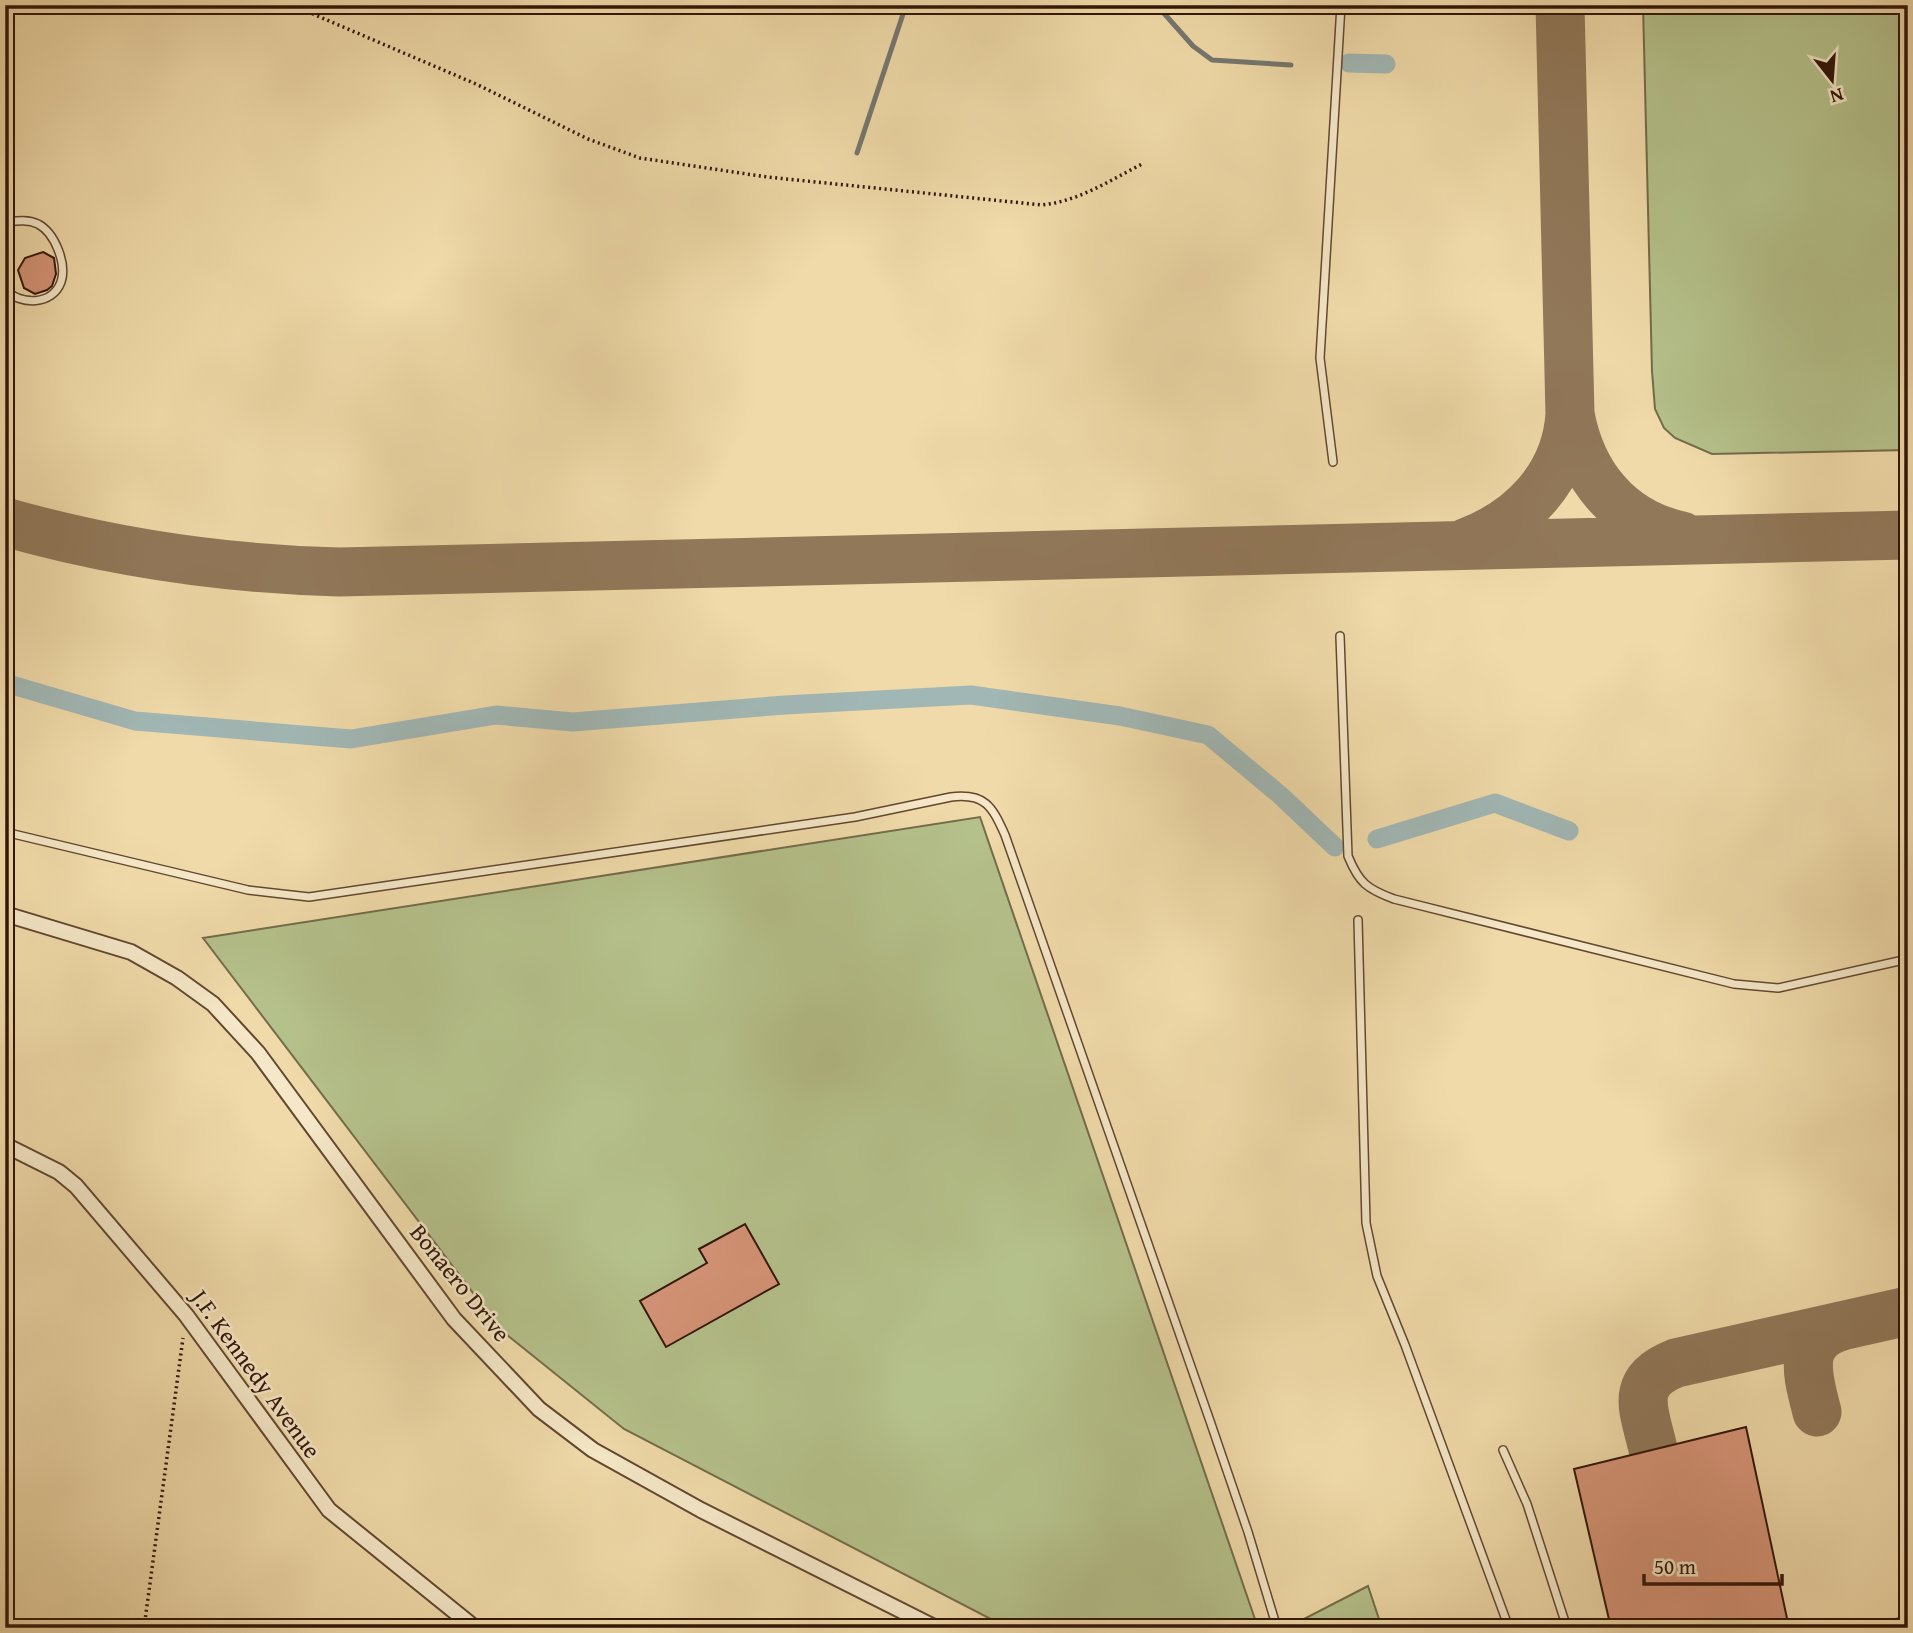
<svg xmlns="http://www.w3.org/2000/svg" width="1913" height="1633" font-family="'Gentium Book Plus',serif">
	<rect width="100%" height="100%" fill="#f0daa9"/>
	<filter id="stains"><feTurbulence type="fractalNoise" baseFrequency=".00286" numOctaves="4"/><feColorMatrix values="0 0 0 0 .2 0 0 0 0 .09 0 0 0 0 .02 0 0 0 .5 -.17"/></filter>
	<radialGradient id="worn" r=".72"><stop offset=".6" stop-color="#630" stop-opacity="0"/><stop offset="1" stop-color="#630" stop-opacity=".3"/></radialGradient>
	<path fill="#b5c18b" stroke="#746c4a" stroke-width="2" d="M1643,5H1908V450L1712,454L1675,438L1664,428L1655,409L1652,371Z
		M980,817L1258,1628H1008L624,1429L502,1331L203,938Z
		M1368,1586L1382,1628H1300L1298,1622Z"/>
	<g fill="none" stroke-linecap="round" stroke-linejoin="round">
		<path stroke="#757770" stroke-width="5" d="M1161,5V10L1193,46L1212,60L1291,65
			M857,153L906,5"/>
		<path stroke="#a1b7b5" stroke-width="19" d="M1349,63L1386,64
			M5,683L135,721L351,739L496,715L573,722L785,705L971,695L1120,716L1208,735L1280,795L1335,847
			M1377,839L1495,803L1569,831"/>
		<path stroke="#917859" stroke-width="49" d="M1560,5L1570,414C1581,475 1619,523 1682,536
			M5,522C114,553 225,569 339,572L1908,535
			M1465,543C1522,522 1566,477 1570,414
			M1817,1412C1808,1376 1795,1340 1842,1326
			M1653,1449C1644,1409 1628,1382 1676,1363L1908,1311"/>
	</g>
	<path fill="#d69478" stroke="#321609" stroke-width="2" d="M43,252L54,258L56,274L52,286L47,290L35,294L24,288L18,270L25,258Z
		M745,1224L779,1284L666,1347L640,1301L707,1263L699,1249Z
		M1746,1427L1788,1623L1766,1628H1611L1574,1469Z"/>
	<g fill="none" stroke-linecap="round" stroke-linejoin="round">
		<g stroke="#624731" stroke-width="10">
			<path id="service" d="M5,222C16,221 27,219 38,224C55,233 67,264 61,282C52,306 21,305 5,290
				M1333,462L1320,358L1341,5
				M1340,636L1348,856C1359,883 1367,889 1394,899L1734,984L1778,988L1908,959
				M5,832L248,890L309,897L855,817L951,797C985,793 992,806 1005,835L1210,1421L1248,1532L1277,1628
				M1358,920L1366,1223L1377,1276L1405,1345L1509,1628
				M1503,1450L1527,1504L1567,1628
				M1874,1628L1908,1620"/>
		</g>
		<g stroke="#624731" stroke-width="18">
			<path id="minor" d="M5,914L131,952L177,978L213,1004L258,1053L454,1319L539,1409L593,1450L701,1510L936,1628
				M5,1145L59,1172L76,1186L186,1315L329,1510L475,1628"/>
		</g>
		<path stroke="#321609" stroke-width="3.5" stroke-dasharray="2 3.5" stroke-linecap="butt" d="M292,5L476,84L588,139L640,158L767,177L1042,205C1079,201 1109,181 1142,164
			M144,1628L183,1338"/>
		<use href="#service" stroke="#f5e7c7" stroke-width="7"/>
		<use href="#minor" stroke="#f5e7c7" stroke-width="14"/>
	</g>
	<g text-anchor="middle" stroke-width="5" stroke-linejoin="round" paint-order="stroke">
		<g font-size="24" fill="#321609" stroke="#f5e7c7">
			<text transform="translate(460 1283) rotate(51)" y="8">Bonaero Drive</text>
			<text transform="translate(256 1374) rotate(54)" y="8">J.F. Kennedy Avenue</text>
		</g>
	</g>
	<rect width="1913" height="1633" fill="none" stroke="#f0daa9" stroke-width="28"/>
	<rect x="7" y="7" width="1899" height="1619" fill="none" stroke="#321609" stroke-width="3.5"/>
	<rect x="14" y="14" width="1885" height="1605" fill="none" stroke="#321609" stroke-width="2"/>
	<g transform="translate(1832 80) rotate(163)" stroke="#f5e7c7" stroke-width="5" paint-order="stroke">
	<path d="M0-5L12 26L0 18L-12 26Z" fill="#321609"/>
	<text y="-10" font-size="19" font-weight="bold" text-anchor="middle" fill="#321609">N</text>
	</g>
	<path d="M1644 1574v10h138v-10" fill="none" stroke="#321609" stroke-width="3.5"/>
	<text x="1654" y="1574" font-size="21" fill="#321609" stroke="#f5e7c7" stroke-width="5" paint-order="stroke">50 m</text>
	<rect width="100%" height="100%" filter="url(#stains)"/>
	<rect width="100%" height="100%" fill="url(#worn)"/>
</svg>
